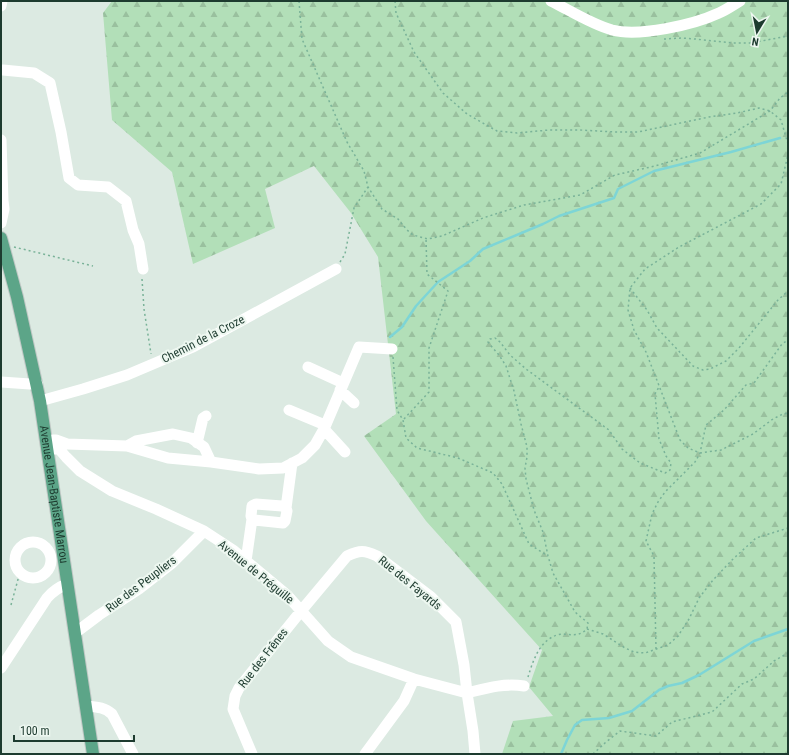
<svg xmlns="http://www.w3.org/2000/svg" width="789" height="755" font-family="'Roboto Condensed',sans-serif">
	<defs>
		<pattern id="forest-firs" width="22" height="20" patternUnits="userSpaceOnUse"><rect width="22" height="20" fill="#b2dfb8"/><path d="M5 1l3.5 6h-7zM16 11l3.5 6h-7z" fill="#99c09e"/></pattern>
	</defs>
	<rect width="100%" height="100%" fill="#dceae2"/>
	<path fill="url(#forest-firs)" d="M112,1H788V754H502L513,721L553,716L529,687L542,650L426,521L364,436L396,414L378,257L351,213L314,166L265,189L275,228L193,264L172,172L112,120L103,13Z"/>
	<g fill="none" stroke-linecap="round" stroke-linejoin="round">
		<path stroke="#7dd5d6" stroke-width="2.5" d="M390,337L402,327L416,306L438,282L470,261L483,249L543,224L559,216L614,198L618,189L654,171L731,152L780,138
			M561,754L567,740L575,725L582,720L609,718L632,711L659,690L668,686L682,683L699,675L754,641L788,629"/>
		<g stroke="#c0c8c5" stroke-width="14">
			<g id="major">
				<path id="s1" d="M1,238L17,297L40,401L93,754"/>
			</g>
		</g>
		<path stroke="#79b298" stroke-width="1.5" stroke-dasharray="2 3" stroke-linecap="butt" d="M299,1L302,39L347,142L364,171L368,187L382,209L398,219L407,230L413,235L428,239L442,236L483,218L524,205L580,195L615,175L655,166L700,153L770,111L780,98L788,92
			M395,1L396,13L414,52L443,93L467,114L497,131L517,133L549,130H580L615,132H638L709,117L737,113L759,108L770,111L781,120L788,144
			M664,39L682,38L695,39L733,43H751L788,36
			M788,152L787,159L781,184L761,204L679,247L645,269L630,288L628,310L634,330L646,352L680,440L688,448L700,453L721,450L753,434L773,419L783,414L788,413
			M14,247L93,266
			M340,262L345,254L354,208L368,187
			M142,279L144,309L151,354
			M630,288L647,310L657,328L693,366L703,370L710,369L726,361L739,348L778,300L788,291
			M393,357L397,410L403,420L406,438L417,448L458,458L493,473L502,484L529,544L548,556
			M404,419L429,392V348L448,291L427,274L426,238
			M11,605L20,572
			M587,629L603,634L625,648L634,652L645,653L668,645L678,636L689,619L699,598L713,580L732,560L756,538L788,528
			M656,649L654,556L646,541L652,514L658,502L665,492L695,462L700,453L706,425L724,410L746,385L754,383L782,344L788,340
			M528,677C533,661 539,641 557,635C564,633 572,636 579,634C582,633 585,631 587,629L588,623L575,612L553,573L548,556L543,532L534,510L526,479L525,468L527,457V447L521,424L514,391L506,366L499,355L492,347L488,342L490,339L495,338L500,342L510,355L526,369L609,430L622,449L640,463L665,473L670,470L671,463L666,456L659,439L655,394L659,387
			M593,754L606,742L620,731L656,736L672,722L712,712L742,684L754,679L774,661L788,653"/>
		<path stroke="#fff" stroke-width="11" d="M551,1C571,11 591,24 612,30C639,37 693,25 719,13C726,10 733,5 740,1
			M1,6L2,1
			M3,70L34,73L50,83L61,132L69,178L78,185L108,187L126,201L133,230L139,244L143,269
			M1,140L3,201L4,209L1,223
			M392,349L359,347L324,429L315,445L302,458L283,468L259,469L211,462L168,458L127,446L67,444L56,440H53L47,445L53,449H59L66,457L80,471L112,491L156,509L204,531L233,550L287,595L328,641L351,657L414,679L467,693
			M308,367L343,383
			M1,382L30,384L37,383
			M340,390L354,403
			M40,401L83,389L127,375L193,347L336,269
			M289,410L325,425
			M324,429L345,452
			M197,443L203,418L206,416
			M127,446L136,441L173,434L191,438L204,447L211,462
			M252,519L254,520L283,523L285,521L287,511L286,508L292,463
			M15 560a18 18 0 1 1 36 0a18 18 0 1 1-36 0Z
			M246,561L252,519L251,516L252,506L256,504L282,506L286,508
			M75,633L99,615L139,589L171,564L204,531
			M1,668L47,598C53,591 59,587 67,584
			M467,693C487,688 503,683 524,686
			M86,706C97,707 104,707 112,714L133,754
			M252,754L233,709L235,696L239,688L301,611L347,556C360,550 364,550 377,556L431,597L456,622L464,665L467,693L473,731L475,754
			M365,754L404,701L414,679"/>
		<use href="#major" stroke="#5ca588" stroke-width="12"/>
	</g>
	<g text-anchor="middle" stroke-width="4" stroke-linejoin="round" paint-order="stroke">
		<g font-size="12" fill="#1d3b2f" stroke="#edf7f0">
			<text transform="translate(203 339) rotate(-27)" y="4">Chemin de la Croze</text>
			<text dy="4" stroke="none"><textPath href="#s1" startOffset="262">Avenue Jean-Baptiste Marrou</textPath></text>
			<text transform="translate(256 572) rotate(39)" y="4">Avenue de Préguille</text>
			<text transform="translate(410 583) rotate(39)" y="4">Rue des Fayards</text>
			<text transform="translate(141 584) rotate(-37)" y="4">Rue des Peupliers</text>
			<text transform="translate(263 658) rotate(-52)" y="4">Rue des Frênes</text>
		</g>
	</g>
	<rect width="789" height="755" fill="none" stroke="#1d3b2f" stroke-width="4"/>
	<g transform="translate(757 32) rotate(190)" stroke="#edf7f0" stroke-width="3" paint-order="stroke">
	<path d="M0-3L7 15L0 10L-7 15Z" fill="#1d3b2f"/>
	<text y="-6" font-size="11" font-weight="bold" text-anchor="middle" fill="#1d3b2f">N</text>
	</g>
	<path d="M14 735v6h120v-6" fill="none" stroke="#1d3b2f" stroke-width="2"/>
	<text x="20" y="735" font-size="12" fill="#1d3b2f" stroke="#edf7f0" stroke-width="3" paint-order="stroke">100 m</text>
</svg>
